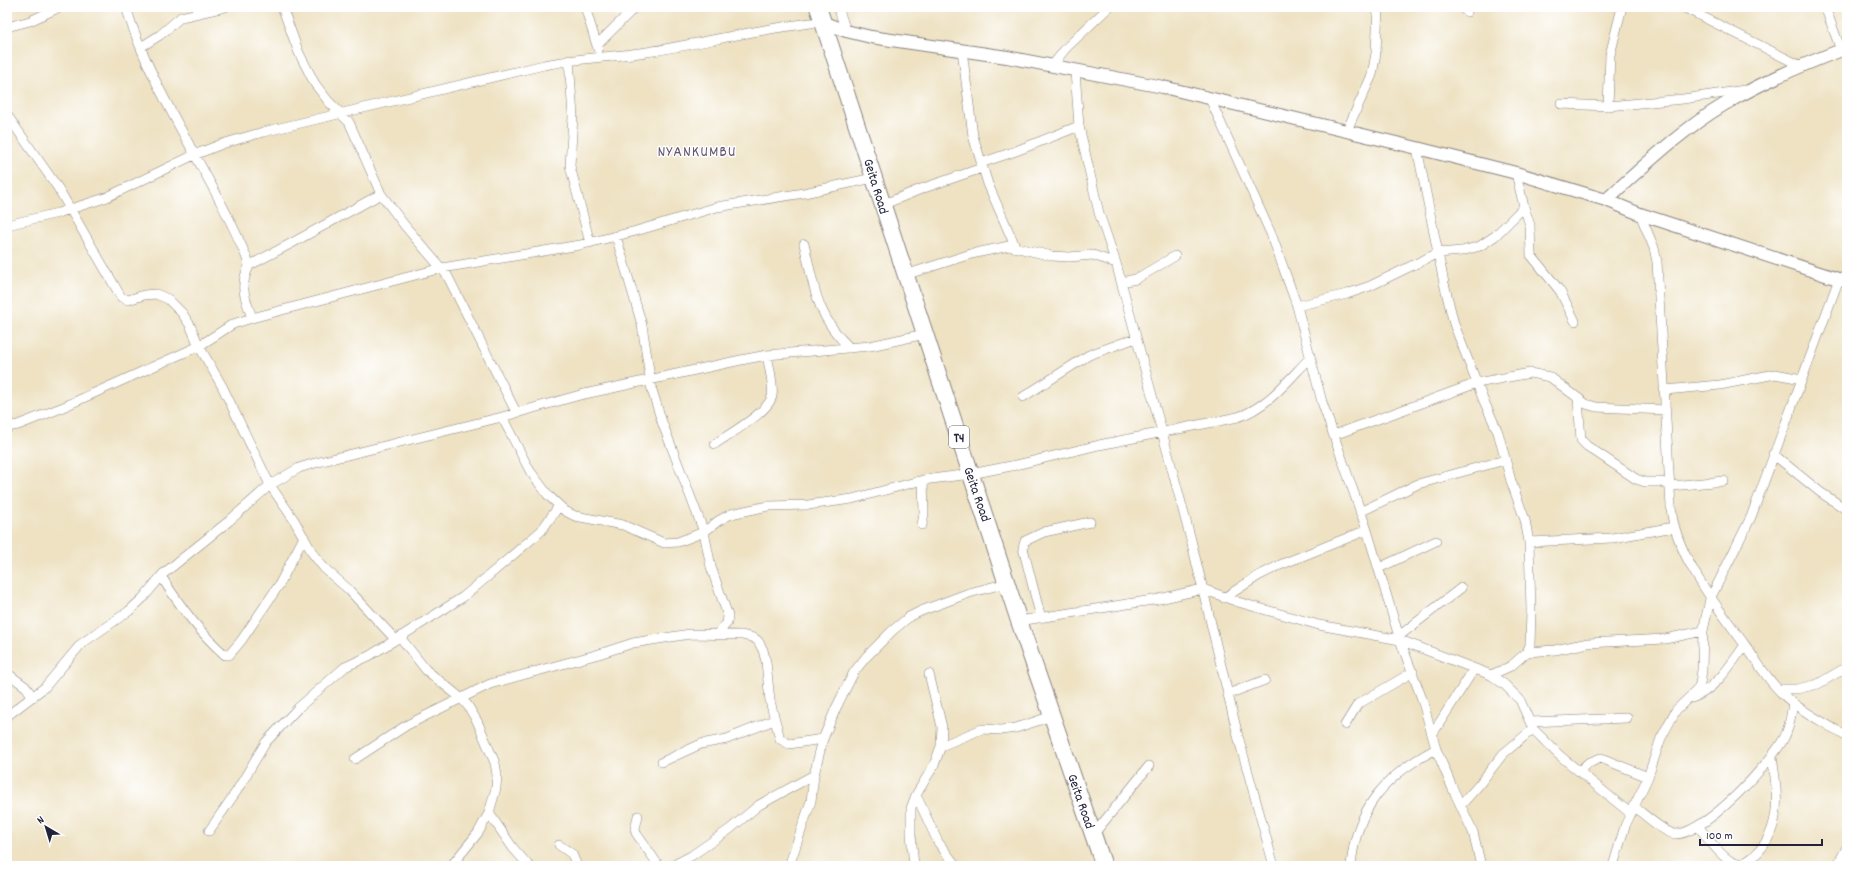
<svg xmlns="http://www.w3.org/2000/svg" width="1854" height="873" font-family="Dekko,sans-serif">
	<rect width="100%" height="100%" fill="#fff"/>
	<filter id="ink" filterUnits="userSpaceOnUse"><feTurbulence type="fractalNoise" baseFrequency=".025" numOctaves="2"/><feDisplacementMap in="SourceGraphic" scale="8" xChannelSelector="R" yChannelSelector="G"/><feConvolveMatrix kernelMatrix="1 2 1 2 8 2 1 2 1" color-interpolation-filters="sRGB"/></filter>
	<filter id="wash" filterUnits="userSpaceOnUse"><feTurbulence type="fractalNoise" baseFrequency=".012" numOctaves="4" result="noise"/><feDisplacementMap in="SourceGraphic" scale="16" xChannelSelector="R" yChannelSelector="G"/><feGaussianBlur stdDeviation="0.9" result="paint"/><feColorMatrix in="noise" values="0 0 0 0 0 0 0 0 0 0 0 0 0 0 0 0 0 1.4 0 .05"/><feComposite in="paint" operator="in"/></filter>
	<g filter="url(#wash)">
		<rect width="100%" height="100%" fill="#eee2c3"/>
	</g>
	<g filter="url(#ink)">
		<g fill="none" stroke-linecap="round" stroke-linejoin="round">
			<g stroke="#88827f" stroke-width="10">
				<path id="street" d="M126,7C153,97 213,174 248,261L249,266C239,287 245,297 252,318
					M282,7L299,53L315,84L329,102L349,122L381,194L405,226L447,275L516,412
					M585,7L598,49
					M838,7L846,31
					M1461,7L1467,12
					M1683,7L1803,67
					M1825,7L1841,50
					M7,27L30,21L60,7
					M597,45L635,7
					M141,47L160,35L181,17L225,7
					M962,50L973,136L988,184L1015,246
					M569,60L573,116L570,166L590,243
					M1052,66L1066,48L1109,7
					M1075,71L1079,126L1099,213L1116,263L1168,454L1191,540L1238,736L1274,866
					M1210,99L1272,236L1297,306L1322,402L1367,530L1400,640L1422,699L1436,749L1452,787L1473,832L1481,866
					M1561,104L1608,106L1683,99L1745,90
					M1608,106L1610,55L1622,7
					M7,115L58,188L121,297L128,300L144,295L156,294L168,299L182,313L190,325L199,346L222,386L270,485L294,520L313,554L324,568L348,589L395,639
					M1347,130L1372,75L1376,53L1378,7
					M1417,148L1444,283L1454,324L1483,399L1498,432L1511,481L1525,520L1529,542L1531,610L1530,645L1527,652L1511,666L1491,675
					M981,163L1016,151L1079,126
					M1516,173L1524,207L1530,225L1531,255L1560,291L1575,321
					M882,205L921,189L982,168
					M1640,214L1654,248L1657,262L1671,507C1675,556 1717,606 1745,645C1760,666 1772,687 1793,703C1810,716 1829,725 1847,737
					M7,225L58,213L105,198L194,155L222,144L263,132L544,65C578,58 613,57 647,52C706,43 763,27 822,22
					M616,236L642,325L652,390L662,422L704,532L711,567L728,616L727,623L718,633
					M804,244C814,286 816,317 850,348
					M250,265L292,243L381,194
					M905,275L971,254L1009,246L1052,256L1069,257L1093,255L1116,263
					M1121,282L1136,279L1175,256
					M1297,306L1347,294L1370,286L1438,253L1462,251L1480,246L1495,236L1524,207
					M1665,390L1720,385L1775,374L1802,379
					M1023,397L1089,355L1136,338
					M1578,398L1581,440L1587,446L1636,479L1645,482H1662L1671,486L1724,481
					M502,417L530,471L548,495L565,511L575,516L623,525L664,543L678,542L704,532L718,521L731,514L768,506L808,505L852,499L923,480L971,474L1016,465L1099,445L1238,417C1268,407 1288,380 1310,358
					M7,427L18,425L61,408L199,346L233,324L252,318L442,268L580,245L636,231L717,207L804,193L873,178
					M1334,435L1477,383L1530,373L1550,377L1586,404L1596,407L1666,410
					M715,444C729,434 769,412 772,396C774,383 769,368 767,355
					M1773,454L1820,492L1847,510
					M1360,512L1418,484L1505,460
					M922,525L924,513L923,480
					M1529,542L1612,538L1674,527
					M1379,568L1436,541
					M161,576C179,605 199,632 225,655H229L241,641L279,585L304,537
					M1224,598L1258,576L1280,565L1367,530
					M1041,618L1023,548L1025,541L1044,532L1090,522
					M1019,621L1159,599L1203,589L1238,602L1319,625L1400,640L1491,675L1505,685L1520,700L1533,729L1559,755L1630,813
					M1399,636L1461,588
					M400,637L426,670L462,699L468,706L477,721L495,763L497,775L496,788L489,813L478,833L451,866
					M1527,652L1555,650L1588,643L1665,639L1703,631
					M7,673L26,687L33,697
					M1778,689H1797L1818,684L1847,667
					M1228,694L1265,680
					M1692,698C1715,690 1731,664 1745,645
					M7,716L45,687L81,644L129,611L143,598L163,574L229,521L270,485L299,468L315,463L502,417L580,395L741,360L767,355L870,346L925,334
					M1530,722L1627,718
					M1345,725L1358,704L1413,672
					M1433,733L1474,669
					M941,746L982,729L1001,730L1016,728L1052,716
					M355,759L407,725L490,684L599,654L633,643L690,634L742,635L754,638L758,641L763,650L766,662L770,701L780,739L789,744L823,739
					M662,762L701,744L727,739L774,720
					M1579,771L1588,763L1601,758L1648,777
					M916,795L938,842L956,866
					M1461,805L1478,786L1503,754L1533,729
					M1633,806C1643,813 1665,834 1676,834C1705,834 1771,763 1784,738C1790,728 1791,714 1793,703
					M489,813L513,848L529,866
					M638,816L635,829L636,833L659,866
					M1698,826C1706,836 1721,858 1734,863C1741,866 1748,861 1753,857C1783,831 1778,791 1772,757
					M209,831L236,792L266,742L298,708L345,667L369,656L400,637L463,597L480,583L541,531L559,506
					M1093,835L1149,766
					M559,845L572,854L577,866
					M672,866L691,856L730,829L759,805L814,775
					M789,866L811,801L814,775L823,739L836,708L854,672L866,657L892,631L909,617L921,611L969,593L1007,583
					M914,866L911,834V808L916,795L934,765L941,746L942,727L929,674
					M1351,866C1356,807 1386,775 1436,749
					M1613,866L1625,826L1648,777L1661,738L1676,710L1697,690L1700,684L1702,670L1703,631L1710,599L1751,517L1839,279
					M1837,866L1847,847"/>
			</g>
			<g stroke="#88827f" stroke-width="14">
				<path id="secondary" d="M822,22L846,31L871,37L1007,57L1163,87L1417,148L1516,173L1606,200L1640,214L1847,282
					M1606,200C1644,166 1681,130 1725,104C1763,82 1806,63 1847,48"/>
			</g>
			<g stroke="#88827f" stroke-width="18">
				<path id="highway" d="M818,7L1019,621L1104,866"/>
			</g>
			<use href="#street" stroke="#fff" stroke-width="9"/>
			<use href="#secondary" stroke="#fff" stroke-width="12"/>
			<use href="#highway" stroke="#fff" stroke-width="16"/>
		</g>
	</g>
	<g text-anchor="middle" stroke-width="3" stroke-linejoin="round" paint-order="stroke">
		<rect fill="#fff" stroke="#646476" stroke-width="1" x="949" y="426" width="20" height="22" rx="3"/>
		<g font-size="13" font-weight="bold" fill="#22223b">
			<text x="959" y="442">T4</text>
		</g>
		<g font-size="14" fill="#22223b" stroke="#fff">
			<text transform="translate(877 186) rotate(73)" y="5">Geita Road</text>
			<text transform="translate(978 494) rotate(71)" y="5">Geita Road</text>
			<text transform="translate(1082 801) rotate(71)" y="5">Geita Road</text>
		</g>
		<g font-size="16" letter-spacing="1" fill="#625573" stroke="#fff">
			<text x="697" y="156">NYANKUMBU</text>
		</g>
	</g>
	<rect width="1854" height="873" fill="none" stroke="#fff" stroke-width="24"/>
	<g transform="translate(46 827) rotate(322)" stroke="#ffffff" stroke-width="3" paint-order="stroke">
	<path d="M0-3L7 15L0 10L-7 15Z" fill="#22223b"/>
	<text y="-6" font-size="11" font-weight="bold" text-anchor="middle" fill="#22223b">N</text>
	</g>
	<path d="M1700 839v6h122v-6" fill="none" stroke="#22223b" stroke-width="2"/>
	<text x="1706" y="839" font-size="12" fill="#22223b" stroke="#ffffff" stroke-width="3" paint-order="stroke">100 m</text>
</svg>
